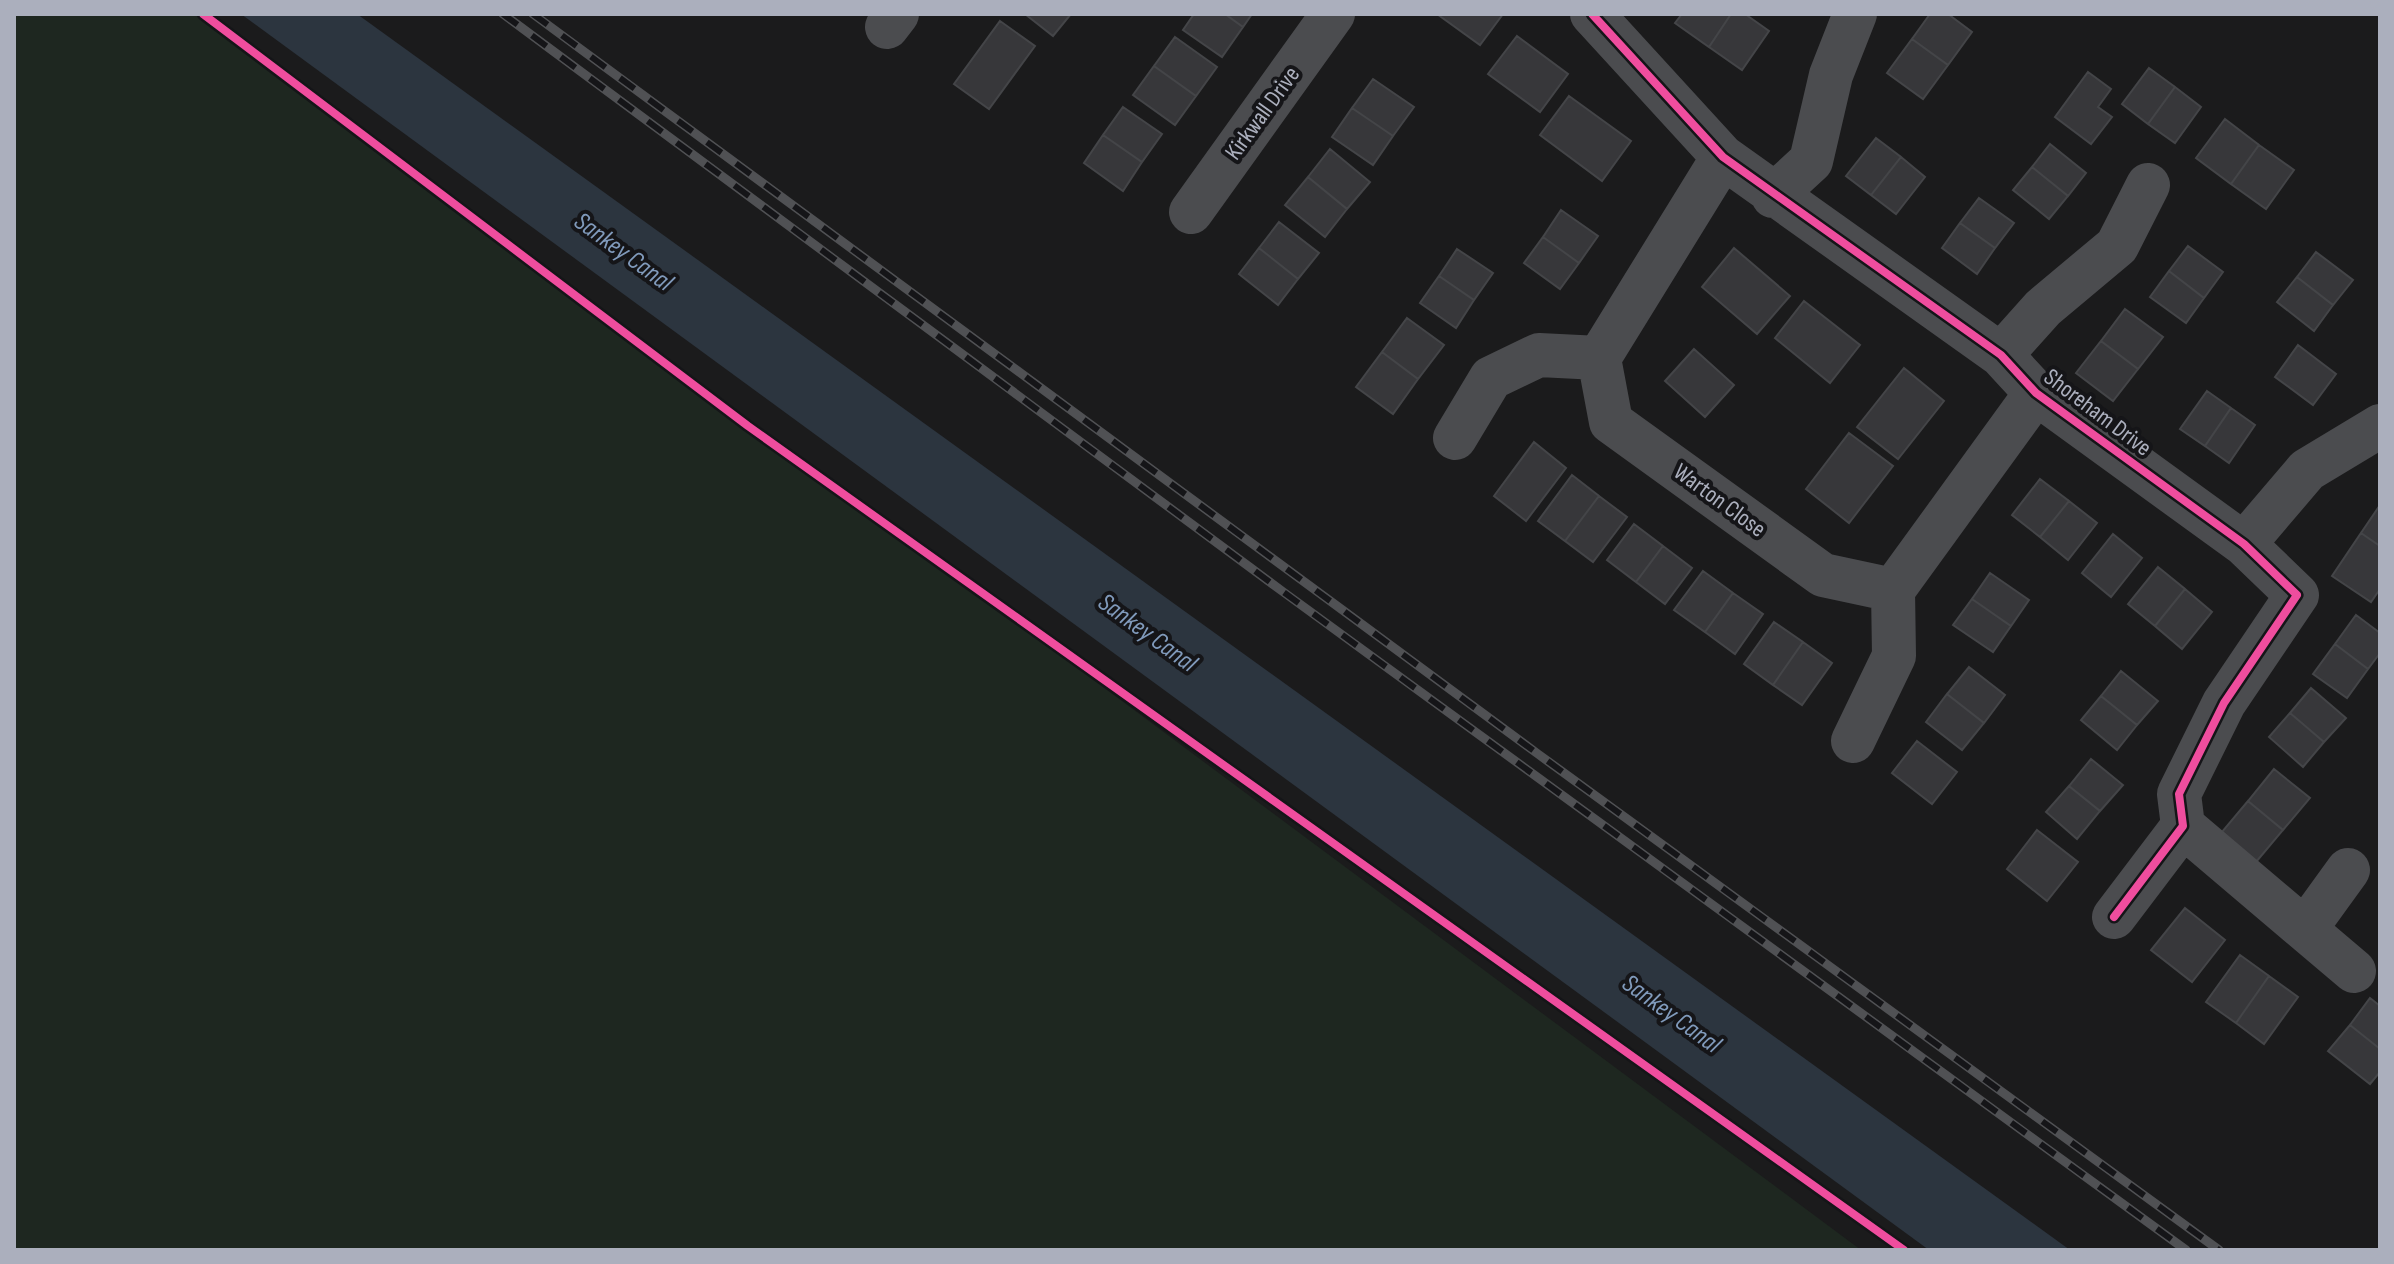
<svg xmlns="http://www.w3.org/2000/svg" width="2394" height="1264" font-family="'Sofia Sans Condensed',sans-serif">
	<rect width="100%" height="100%" fill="#1b1b1c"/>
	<path fill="#1e2720" d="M14,14H197L1861,1250H14Z"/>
	<path fill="#2c353f" d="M241,14H357L2070,1250H1929Z"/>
	<path fill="#37373a" stroke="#444548" stroke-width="2" d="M1025,14H1071L1053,36Z
		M1194,14H1225L1243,27L1222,57L1183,30Z
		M1225,14H1252L1243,27Z
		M1437,14H1503L1480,45Z
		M1682,14H1731L1709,47L1675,23Z
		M1731,14H1745L1769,31L1742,70L1709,47Z
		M1930,14H1948L1972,32L1948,65L1912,39Z
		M1000,21L1035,46L989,109L954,84Z
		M1517,36L1568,74L1540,112L1488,74Z
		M1175,37L1217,67L1196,96L1154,66Z
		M1912,39L1948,65L1923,99L1887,73Z
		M1154,66L1196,96L1175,125L1133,95Z
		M2149,68L2175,87L2148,124L2122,104Z
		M2088,72L2111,89L2098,107L2112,117L2091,144L2055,117Z
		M1373,79L1414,107L1393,136L1352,108Z
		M2175,87L2201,107L2175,143L2148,124Z
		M1569,96L1631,141L1602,181L1540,135Z
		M1123,107L1162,134L1142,162L1103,135Z
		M1352,108L1393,136L1373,165L1332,137Z
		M2225,119L2259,145L2231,184L2196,158Z
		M1103,135L1142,162L1123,191L1084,163Z
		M1876,138L1901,157L1871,195L1846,176Z
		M2050,144L2086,173L2068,196L2032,167Z
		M2259,145L2294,170L2266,209L2231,184Z
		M1330,149L1370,182L1347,209L1308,177Z
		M1901,157L1925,177L1896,214L1871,195Z
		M2032,167L2068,196L2049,219L2013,190Z
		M1308,177L1347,209L1325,237L1285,205Z
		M1979,198L2014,223L1995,248L1960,223Z
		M1561,210L1598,236L1579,263L1543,237Z
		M1279,222L1319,253L1298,279L1259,248Z
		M1960,223L1995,248L1977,274L1942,248Z
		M1543,237L1579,263L1560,289L1524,263Z
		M2188,246L2223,272L2204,298L2169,271Z
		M1259,248L1298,279L1278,305L1239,274Z
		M1734,248L1790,296L1757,334L1702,287Z
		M1457,249L1493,273L1474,300L1439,276Z
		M2316,252L2353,280L2333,305L2297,277Z
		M2169,271L2204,298L2186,323L2150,297Z
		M1439,276L1474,300L1456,328L1420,303Z
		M2297,277L2333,305L2314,331L2277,302Z
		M1804,301L1860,345L1830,383L1775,338Z
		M2125,309L2163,337L2138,369L2101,341Z
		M1407,318L1444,345L1418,379L1382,352Z
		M2101,341L2138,369L2113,401L2076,373Z
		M2298,345L2336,374L2313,405L2275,377Z
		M1694,349L1734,385L1705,417L1665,381Z
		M1382,352L1418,379L1393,414L1356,387Z
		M1904,368L1944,401L1898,459L1857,427Z
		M2207,391L2231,408L2205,446L2180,429Z
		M2231,408L2255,425L2229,463L2205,446Z
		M1849,433L1893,466L1849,523L1806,489Z
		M1534,442L1566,468L1526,521L1494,496Z
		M1572,475L1599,496L1565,541L1538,521Z
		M2040,479L2069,501L2040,537L2012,515Z
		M1599,496L1627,517L1593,562L1565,541Z
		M2069,501L2097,523L2068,560L2040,537Z
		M2380,505V546L2361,533Z
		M1634,524L1663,546L1636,582L1607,560Z
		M2361,533L2380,546V589L2371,602L2332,576Z
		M2113,534L2142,558L2111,597L2082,573Z
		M1663,546L1692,568L1665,604L1636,582Z
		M2158,567L2185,589L2155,626L2128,604Z
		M1703,571L1733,593L1705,632L1674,610Z
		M1990,573L2029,600L2011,626L1972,599Z
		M2185,589L2212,612L2182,649L2155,626Z
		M1733,593L1763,614L1735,654L1705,632Z
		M1972,599L2011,626L1993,652L1953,625Z
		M2356,615L2380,633V653L2368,669L2335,644Z
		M1774,622L1803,642L1773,685L1744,664Z
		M1803,642L1832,663L1802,705L1773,685Z
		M2335,644L2368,669L2347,698L2313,674Z
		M1969,667L2005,695L1984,723L1947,694Z
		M2121,671L2158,701L2137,725L2101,696Z
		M2311,688L2346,718L2324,742L2290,713Z
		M1947,694L1984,723L1962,750L1926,722Z
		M2101,696L2137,725L2117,750L2081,720Z
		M2290,713L2324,742L2303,767L2269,737Z
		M1917,741L1957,772L1932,804L1892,773Z
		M2091,759L2123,785L2100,811L2069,786Z
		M2274,769L2310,798L2283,830L2248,801Z
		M2069,786L2100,811L2077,839L2046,812Z
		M2248,801L2283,830L2256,862L2221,833Z
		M2037,830L2078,862L2047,901L2007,869Z
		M2185,908L2225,940L2192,982L2151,950Z
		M2240,955L2269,976L2236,1023L2206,1002Z
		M2269,976L2298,997L2264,1044L2236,1023Z
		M2370,998L2380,1006V1049L2350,1025Z
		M2350,1025L2380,1049V1072L2370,1084L2328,1051Z"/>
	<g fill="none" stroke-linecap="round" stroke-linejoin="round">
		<path stroke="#4b4c4f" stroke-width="44" d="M1592,14L1723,157L2001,355L2036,393L2244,544L2297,595L2224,703L2179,794L2183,826L2114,917
			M887,27L897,14
			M1723,157L1599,358L1611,422L1823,575L1893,590L2036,393
			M1773,196L1811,161L1831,75L1855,14
			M1191,212L1333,14
			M2001,355L2043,308L2117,246L2148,185
			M1455,438L1491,378L1539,355L1599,358
			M2244,544L2307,470L2380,426
			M1853,741L1894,656L1893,590
			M2183,826L2354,971
			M2306,928L2348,870"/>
		<g stroke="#505154" stroke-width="9">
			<path id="rail" d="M503,14L1282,591L2186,1250
				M533,14L1538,754L2219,1250"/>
		</g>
		<use href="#rail" stroke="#151518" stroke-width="6" stroke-dasharray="18" stroke-linecap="butt"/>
		<g stroke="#151518" stroke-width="13">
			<path id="cycleway" d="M203,14L748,426L1904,1250
				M1592,14L1723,157L2001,355L2036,393L2244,544L2297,595L2224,703L2179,794L2183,826L2114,917"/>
		</g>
		<use href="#cycleway" stroke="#ef4d9e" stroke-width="8"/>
	</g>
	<g text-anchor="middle" stroke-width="8" stroke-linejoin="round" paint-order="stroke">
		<g font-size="24" fill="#abafbd" stroke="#151518">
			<text transform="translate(1262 113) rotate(-54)" y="8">Kirkwall Drive</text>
			<text transform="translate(2098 412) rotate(37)" y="8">Shoreham Drive</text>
			<text transform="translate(1720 500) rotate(36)" y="8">Warton Close</text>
		</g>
		<g font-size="26" font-style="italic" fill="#809abb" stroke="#151518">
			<text transform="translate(624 251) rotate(36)" y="9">Sankey Canal</text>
			<text transform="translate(1148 632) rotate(36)" y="9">Sankey Canal</text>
			<text transform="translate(1672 1013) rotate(36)" y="9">Sankey Canal</text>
		</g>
	</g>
	<rect width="2394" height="1264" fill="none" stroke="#abafbd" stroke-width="32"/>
</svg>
